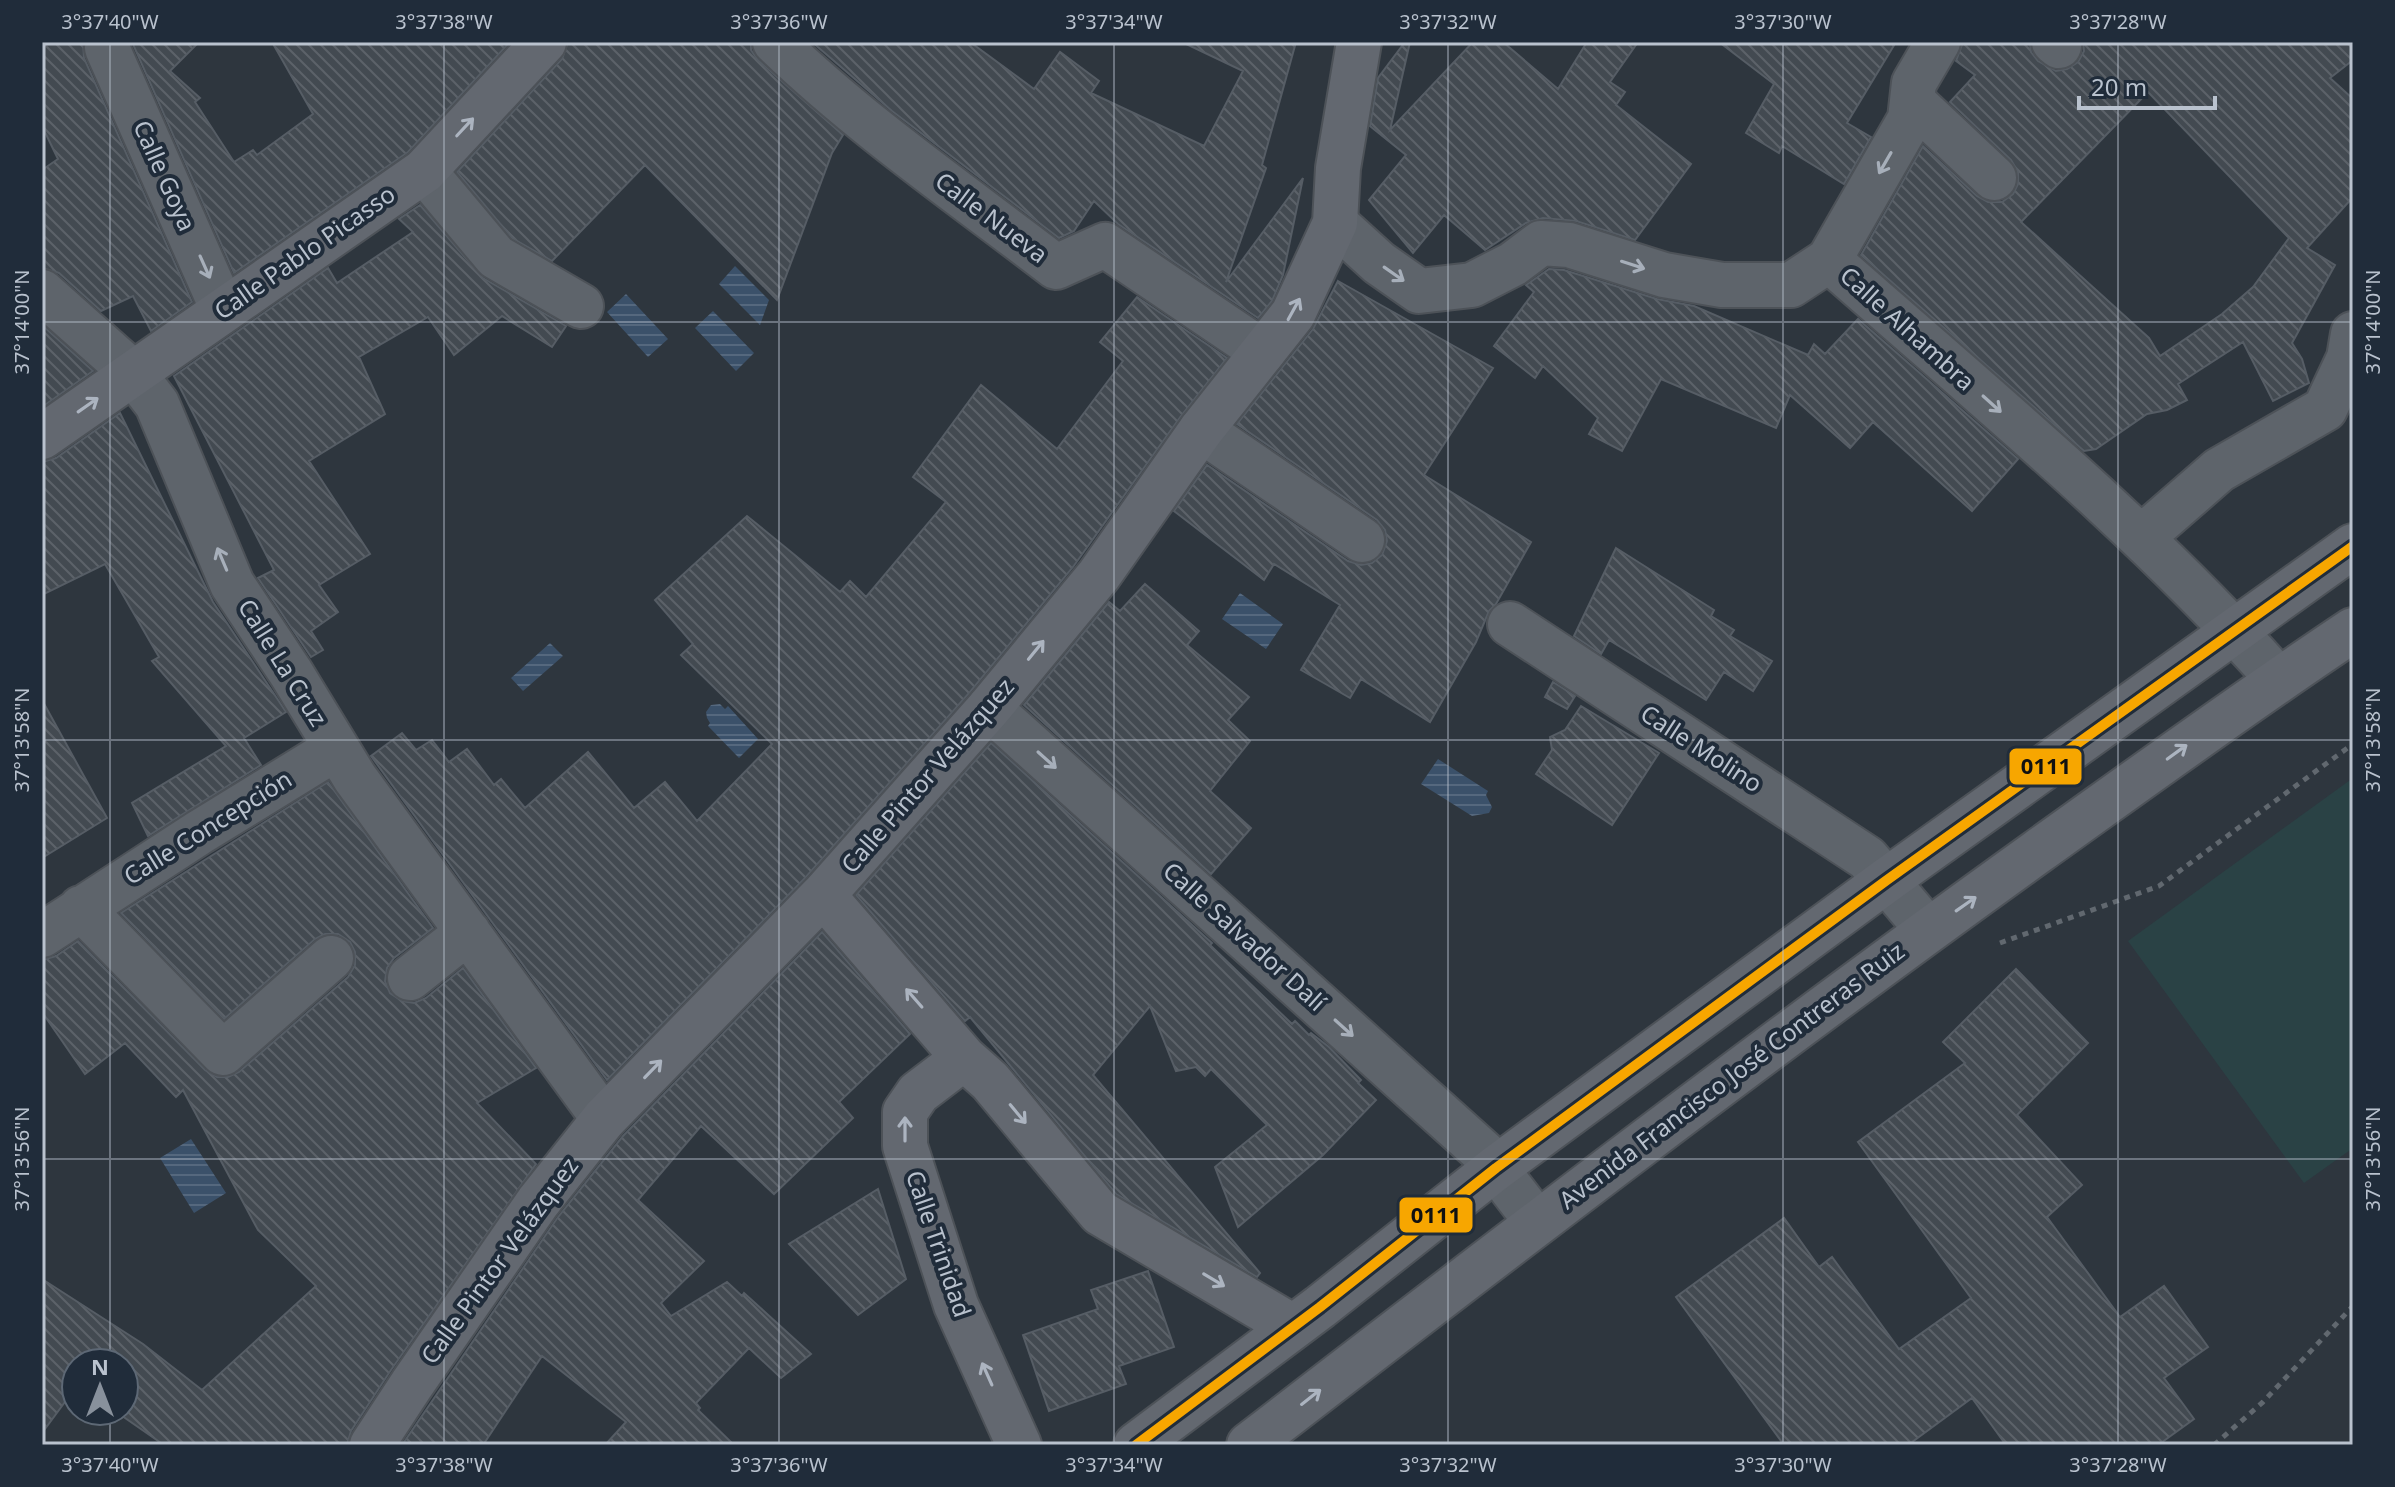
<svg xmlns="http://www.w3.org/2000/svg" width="2395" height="1487" font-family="'Noto Sans',sans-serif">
	<defs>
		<pattern id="water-rules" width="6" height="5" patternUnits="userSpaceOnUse" patternTransform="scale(2)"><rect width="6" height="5" fill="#3b516a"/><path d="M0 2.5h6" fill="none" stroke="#55687e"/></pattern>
		<pattern id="building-back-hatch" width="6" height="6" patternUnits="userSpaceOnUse" patternTransform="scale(2)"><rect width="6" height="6" fill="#434a51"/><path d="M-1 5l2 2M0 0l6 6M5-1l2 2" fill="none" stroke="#5c6269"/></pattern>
	</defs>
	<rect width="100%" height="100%" fill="#2e363e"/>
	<path fill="#2a4245" d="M2353,778V1148L2304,1183L2128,941Z"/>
	<path fill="url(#water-rules)" d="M735,266L769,300L760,325L719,284Z
		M626,294L668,339L648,357L607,312Z
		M713,311L754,353L736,371L695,328Z
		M1240,593L1283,624L1266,649L1222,619Z
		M550,643L563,656L523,691L511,678Z
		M720,704L725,709L728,706L758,739L739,758L708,726L710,723L707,718L706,712L711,705Z
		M1438,759L1488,791L1486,795L1492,807L1489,813L1472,816L1421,784Z
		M191,1139L226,1193L194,1213L160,1158Z"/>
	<path fill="url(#building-back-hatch)" stroke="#565d65" stroke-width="2" fill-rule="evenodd" d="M42,42H83L84,58L192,302L151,331L133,296L101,311L59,273L42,268V170L58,159L42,126Z
		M132,42H199L170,71L200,98L195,102L234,162L253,150L257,155L313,114L272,42H510L408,152L234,273Z
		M568,42H751V50L758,60L843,135L832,153L777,300L645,165L552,261L512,238L457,172L562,59Z
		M812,42H970L1034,89L1060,52L1099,81L1091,93L1204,146L1243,71L1182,42H1296L1262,165L1266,168L1226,282L1303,178L1283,275L1272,301L1258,318L1118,224L1094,201L1074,231L1059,238L892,111Z
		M1405,42H1410L1390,130L1473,42H1503L1558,89L1587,42H1638L1610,82L1625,92L1616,105L1691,164L1635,240L1576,221L1543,218L1526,223L1485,250L1444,215L1413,253L1369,200L1406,155L1370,126L1378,78Z
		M1719,42H1896L1847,123L1871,137L1844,184L1782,146L1779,153L1746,133L1774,84Z
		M1963,42H2030L2031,52L2038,61L2056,71L2067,69L2078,62L2084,51L2083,42H2353V60L2330,78L2353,99V197L2307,248L2335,265L2292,343L2302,359L2309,383L2273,401L2243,342L2178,384L2187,400L2167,410L2147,414L2096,449L2084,451L1861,255L1923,146L1977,196L1988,202H2002L2013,194L2018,184V172L2011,160L1950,102L1975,75L1956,61ZM2148,92L2289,238L2253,287L2222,314L2160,356L2149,338L2021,222Z
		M420,205L483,278L566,326L552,347L502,316L454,355L428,317L359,357L385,414L309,461L370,554L319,585L338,612L311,631L323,650L311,657L258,578L274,570L174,376L328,268L337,283L413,232L399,219Z
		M1549,269L1564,270L1657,299L1694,306L1808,355L1814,344L1825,354L1858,319L2018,459L1972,511L1873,422L1850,448L1790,395L1776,428L1661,379L1622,451L1589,434L1598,418L1543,366L1535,378L1494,346L1534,292L1526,285Z
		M1338,281L1493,368L1424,475L1531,542L1496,604L1489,611L1476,642L1430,722L1361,679L1350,698L1301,670L1340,605L1274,564L1264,580L1174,511L1207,465L1348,561L1361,565L1372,563L1382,555L1387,541L1385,530L1377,520L1237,424L1313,329Z
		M1137,297L1227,358L1181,416L1073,567L970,692L805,878L607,1080L371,756L402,733L416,750L432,740L449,762L467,749L494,785L501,779L525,808L588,752L634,808L665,782L697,821L772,744L681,655L693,644L655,600L747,516L840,592L850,581L866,597L946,502L913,477L981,385L1057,449L1123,361L1100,342Z
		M42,325L93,371L42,407Z
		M120,413L213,602L286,712L244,738L261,765L148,836L132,803L226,746L152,661L159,657L105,564L42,595V462L56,458Z
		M1616,548L1714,610L1711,616L1734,630L1730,636L1772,661L1753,691L1724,672L1706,700L1609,640L1601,654L1574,636Z
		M1145,584L1199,631L1187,645L1249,697L1228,720L1250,741L1210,791L1251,828L1211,874L1024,705L1109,602L1120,611Z
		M1553,682L1575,696L1567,709L1545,697Z
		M42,700L107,818L42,858Z
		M1581,706L1659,753L1612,825L1536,774L1552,750L1550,737L1565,730Z
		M991,743L1212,943L1210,945L1292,1024L1295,1021L1309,1035L1311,1033L1329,1047L1361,1080L1358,1083L1376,1100L1323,1155L1238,1227L1215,1167L1267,1125L1211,1069L1205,1076L1196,1067L1176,1071L1150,1006L1093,1075L1260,1273L1257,1277L1116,1194L970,1017L965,1021L856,895Z
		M328,782L433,928L394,958L387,968L385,981L390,993L402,1001L414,1003L426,998L463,968L536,1068L477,1103L536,1164L391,1370L351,1431L347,1445H164L115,1411H124V1363H76V1387L42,1433V1279L143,1344L202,1390L316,1286L258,1230L183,1090L176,1097L125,1043L85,1074L42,1012V960L56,956L78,941L205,1070L217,1077H228L239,1072L348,977L355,965V952L350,942L338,934H325L315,939L224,1019L121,913Z
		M822,932L910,1034L839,1102L853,1118L774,1194L701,1126L638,1200L704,1261L661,1303L671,1316L727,1282L742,1296L744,1293L811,1354L781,1378L749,1348L696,1403L700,1408L698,1410L734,1445H605L626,1422L542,1356L483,1445H402L558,1217L623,1136Z
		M2016,969L2088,1043L2017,1115L2082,1185L2047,1217L2120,1317L2164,1286L2208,1347L2164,1378L2194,1419L2158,1445H2006L1972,1398L1908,1445H1784L1676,1297L1784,1218L1819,1267L1832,1257L1899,1349L1971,1298L1858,1142L1965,1063L1943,1042Z
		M878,1189L906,1279L858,1315L789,1244Z
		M1148,1271L1174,1347L1119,1366L1126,1384L1049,1411L1023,1335L1098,1309L1091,1290Z"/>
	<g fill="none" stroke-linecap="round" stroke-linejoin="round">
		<g stroke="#4d5258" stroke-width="48">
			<path id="street" d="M108,42L107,48L223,310
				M775,42C861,125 961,194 1056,267L1105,245L1263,352
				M2054,42L2059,46
				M1912,101L1994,178
				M424,171L496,257L581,306
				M1335,223L1379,263L1419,291L1472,285L1513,264L1541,243L1569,245L1664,275L1722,285H1791L1829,260L1910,119L1914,83L1938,42
				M1829,260C1982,395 2142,526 2278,679
				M42,292L133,373L157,404L232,584L291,673L355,778L604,1119
				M1201,430L1362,540
				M2141,538L2219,470L2325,409L2349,358L2353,334
				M1510,624L1867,858L1928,930
				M989,708L1484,1153L1537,1222
				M81,908L223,1053L331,958
				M42,935L200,832L335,749
				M410,978L468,932"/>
		</g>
		<g stroke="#4d5258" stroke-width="48">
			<path id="secondary" d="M42,437L424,171L544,42
				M823,895L964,1058L990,1081L1100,1213L1293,1327
				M964,1058L918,1093L905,1112V1146L956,1305L1019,1445
				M372,1445L412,1384L538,1202L604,1119L823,895L989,708L1099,575L1201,430L1293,314L1335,223L1338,168L1359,42
				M1136,1445L1320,1307L1496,1168L1887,880L2353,546
				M1249,1445C1509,1244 1770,1044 2037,852C2142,777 2246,701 2353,630"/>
		</g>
		<path stroke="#61686f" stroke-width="5" stroke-dasharray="6 6" stroke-linecap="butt" d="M2000,943L2159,886L2353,744
			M2214,1445L2263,1402L2353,1306"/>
		<use href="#street" stroke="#5e646b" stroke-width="44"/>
		<use href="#secondary" stroke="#636870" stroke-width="44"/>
		<g stroke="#202c3a" stroke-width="16">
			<path id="bus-1" d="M1136,1445L1320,1307L1496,1168L1887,880L2353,546"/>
		</g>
		<use href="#bus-1" stroke="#f7a600" stroke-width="10"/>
	</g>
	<defs><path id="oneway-shaft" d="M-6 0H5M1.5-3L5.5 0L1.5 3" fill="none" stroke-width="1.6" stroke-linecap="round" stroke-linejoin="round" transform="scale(2)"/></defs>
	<g stroke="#acb4c0">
		<use href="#oneway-shaft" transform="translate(465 127) rotate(-47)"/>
		<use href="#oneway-shaft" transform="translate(1294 309) rotate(-61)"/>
		<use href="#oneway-shaft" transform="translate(88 405) rotate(-35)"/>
		<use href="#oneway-shaft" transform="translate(1036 650) rotate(-51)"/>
		<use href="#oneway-shaft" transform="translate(2177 752) rotate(-36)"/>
		<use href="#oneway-shaft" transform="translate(1966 904) rotate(-35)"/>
		<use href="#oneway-shaft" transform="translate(914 998) rotate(-131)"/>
		<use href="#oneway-shaft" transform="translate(653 1069) rotate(-46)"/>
		<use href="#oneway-shaft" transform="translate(1018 1114) rotate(50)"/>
		<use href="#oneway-shaft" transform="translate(905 1129) rotate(-90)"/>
		<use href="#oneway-shaft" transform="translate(1214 1280) rotate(31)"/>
		<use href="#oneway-shaft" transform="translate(987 1374) rotate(-114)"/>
		<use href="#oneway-shaft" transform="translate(1311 1397) rotate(-38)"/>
	</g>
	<g stroke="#a7afba">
		<use href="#oneway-shaft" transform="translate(1885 163) rotate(120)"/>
		<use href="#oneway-shaft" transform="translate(1633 265) rotate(18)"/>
		<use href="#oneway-shaft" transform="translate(205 267) rotate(66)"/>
		<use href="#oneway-shaft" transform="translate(1394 274) rotate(35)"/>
		<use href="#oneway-shaft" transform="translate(1992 404) rotate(42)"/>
		<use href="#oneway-shaft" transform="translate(222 559) rotate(-113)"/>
		<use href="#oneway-shaft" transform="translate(1047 760) rotate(42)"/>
		<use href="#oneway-shaft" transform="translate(1344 1028) rotate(42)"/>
	</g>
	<path fill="none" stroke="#b9c2ce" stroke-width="2" stroke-opacity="0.45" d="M110,42V1363M444,42V1445M779,42V1445M1114,42V1445M1448,42V1445M1783,42V1445M2118,42V1445M42,322H2353M42,740H2353M42,1159H2353M110,1411V1445"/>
	<g text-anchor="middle" stroke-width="8" stroke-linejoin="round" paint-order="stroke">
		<g font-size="24" fill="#b9c2ce" stroke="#202c3a">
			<text transform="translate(164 176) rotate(66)" y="8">Calle Goya</text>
			<text transform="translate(991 218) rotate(37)" y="8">Calle Nueva</text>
			<text transform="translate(305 253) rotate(-35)" y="8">Calle Pablo Picasso</text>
			<text transform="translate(1907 329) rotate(42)" y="8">Calle Alhambra</text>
			<text transform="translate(282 663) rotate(58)" y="8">Calle La Cruz</text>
			<text transform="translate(1701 749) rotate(33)" y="8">Calle Molino</text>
			<text transform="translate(928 776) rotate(-49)" y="8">Calle Pintor Velázquez</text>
			<text transform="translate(208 828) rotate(-32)" y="8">Calle Concepción</text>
			<text transform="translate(1244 937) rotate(42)" y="8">Calle Salvador Dalí</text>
			<text transform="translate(1732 1076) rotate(-37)" y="8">Avenida Francisco José Contreras Ruiz</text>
			<text transform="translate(938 1244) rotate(71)" y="8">Calle Trinidad</text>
			<text transform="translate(500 1261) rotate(-54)" y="8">Calle Pintor Velázquez</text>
		</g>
	</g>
	<g stroke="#202c3a" stroke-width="3">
		<rect x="2008" y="747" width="75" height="39" rx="8" fill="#f7a600"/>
		<rect x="1398" y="1196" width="76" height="38" rx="8" fill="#f7a600"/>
	</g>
	<g font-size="22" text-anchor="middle" font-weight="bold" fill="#111">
		<text x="2046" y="774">0111</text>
		<text x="1436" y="1223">0111</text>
	</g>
	<rect width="2395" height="1487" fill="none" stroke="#202c3a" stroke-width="88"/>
	<g transform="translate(100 1387)"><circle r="38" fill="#202c3a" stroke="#5d6875" stroke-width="2"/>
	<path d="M0-6L14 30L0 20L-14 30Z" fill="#88919c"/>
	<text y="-12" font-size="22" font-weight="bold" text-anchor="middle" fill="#b9c2ce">N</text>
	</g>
	<path d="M2079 96v12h136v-12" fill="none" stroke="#b9c2ce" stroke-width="4"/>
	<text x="2091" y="96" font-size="24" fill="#b9c2ce" stroke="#202c3a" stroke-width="6" paint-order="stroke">20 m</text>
	<rect x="44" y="44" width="2307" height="1399" fill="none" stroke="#b9c2ce" stroke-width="3"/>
	<g font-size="20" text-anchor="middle" fill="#b9c2ce">
		<text x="110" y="29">3°37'40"W</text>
		<text x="444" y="29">3°37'38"W</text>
		<text x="779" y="29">3°37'36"W</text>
		<text x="1114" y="29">3°37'34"W</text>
		<text x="1448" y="29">3°37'32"W</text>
		<text x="1783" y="29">3°37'30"W</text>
		<text x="2118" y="29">3°37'28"W</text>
		<text transform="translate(22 322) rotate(-90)" y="7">37°14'00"N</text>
		<text transform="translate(2373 322) rotate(-90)" y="7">37°14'00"N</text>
		<text transform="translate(22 740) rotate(-90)" y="7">37°13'58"N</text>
		<text transform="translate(2373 740) rotate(-90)" y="7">37°13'58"N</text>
		<text transform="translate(22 1159) rotate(-90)" y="7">37°13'56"N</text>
		<text transform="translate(2373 1159) rotate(-90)" y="7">37°13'56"N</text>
		<text x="110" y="1472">3°37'40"W</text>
		<text x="444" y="1472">3°37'38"W</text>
		<text x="779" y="1472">3°37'36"W</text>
		<text x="1114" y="1472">3°37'34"W</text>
		<text x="1448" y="1472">3°37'32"W</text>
		<text x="1783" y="1472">3°37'30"W</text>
		<text x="2118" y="1472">3°37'28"W</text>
	</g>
</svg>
